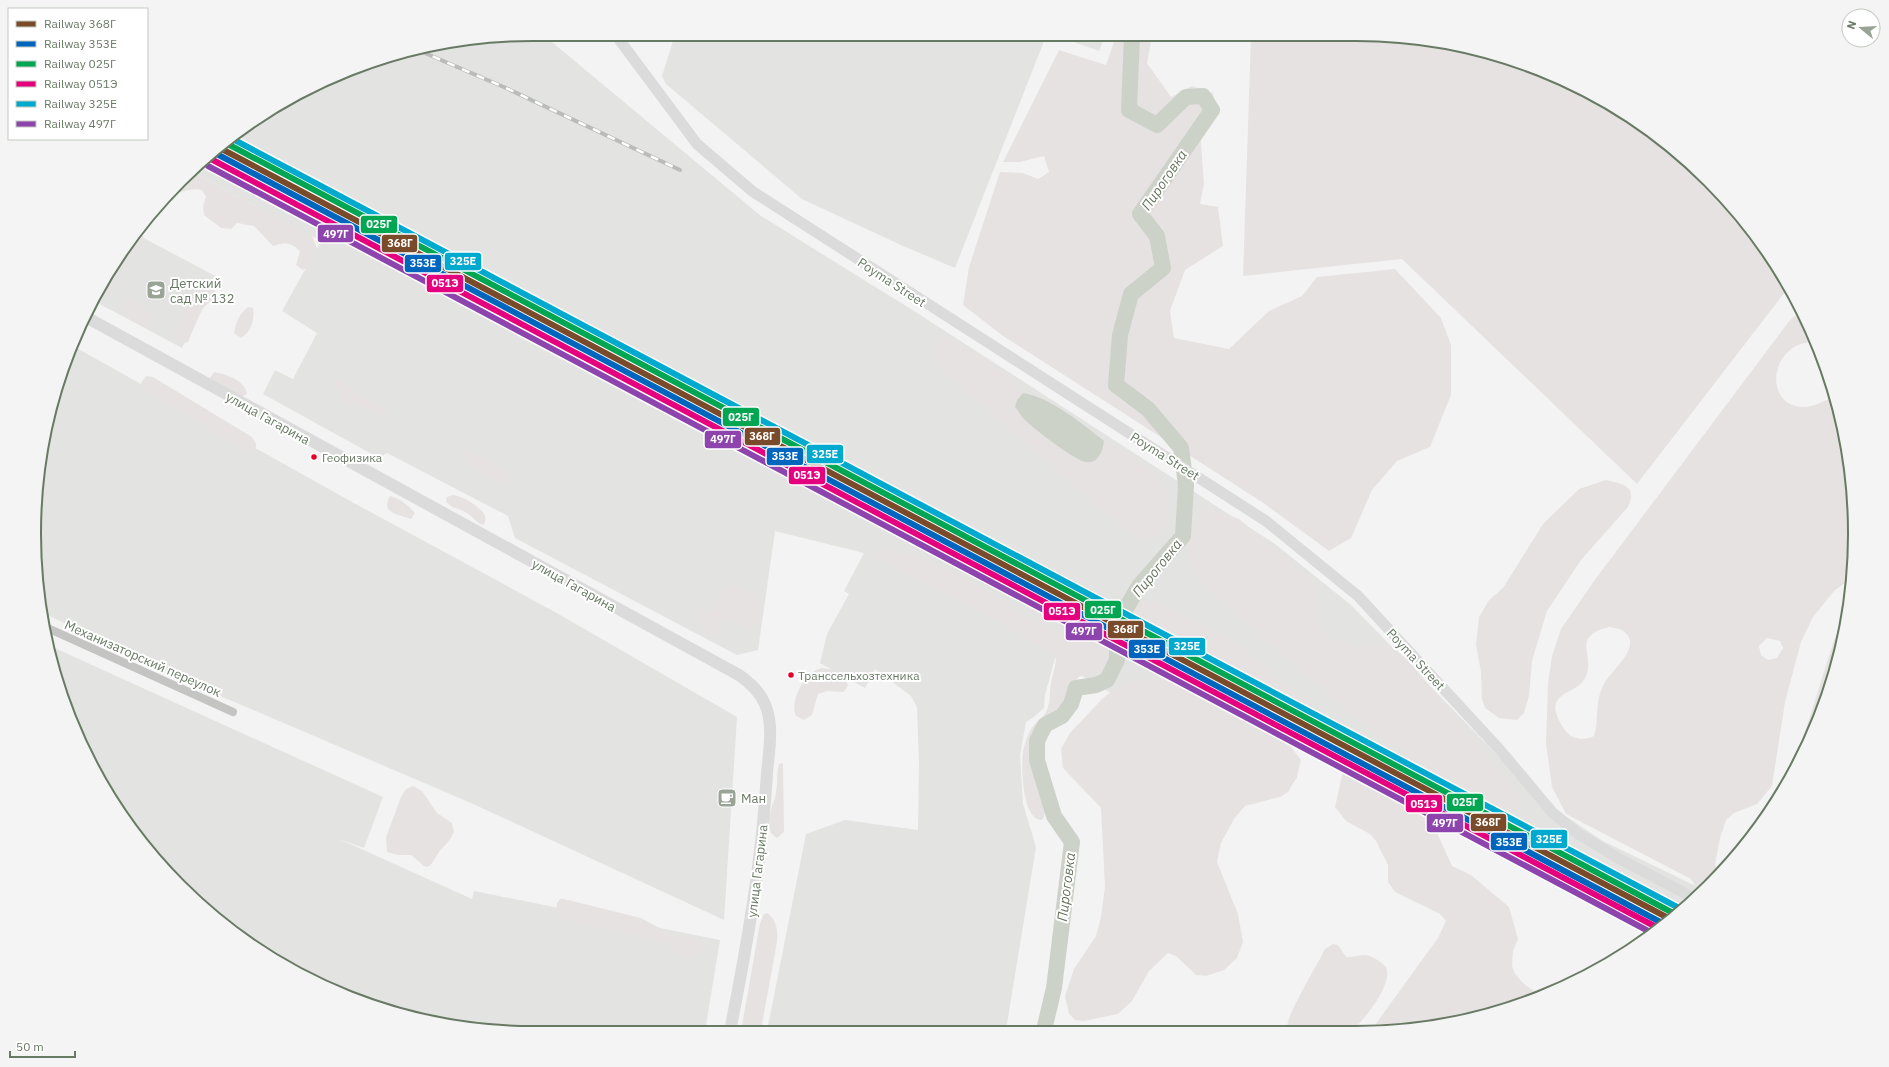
<svg xmlns="http://www.w3.org/2000/svg" width="1889" height="1067" font-family="'IBM Plex Sans',sans-serif">
	<rect width="100%" height="100%" fill="#f4f3f4"/>
	<path fill="#e3e3e2" d="M1046,36L955,268L903,246L802,199L666,84L662,76L674,38Z
		M1057,36H1105L1099,51Z
		M468,38H547L761,216L914,311L1275,544L1351,605L1540,799L1603,841L1704,890L1655,931L1126,636L1199,711L1186,733L1096,685L1055,658L1045,695L1044,708L1034,717L1026,722L1020,755L1023,804L1036,847L1006,1030L767,1031L806,834L845,820L918,830L919,763L917,707L911,696L875,669L865,688L820,663L827,634L849,594L844,591L864,553L775,531L758,650L737,655L515,538L508,516L387,453L379,458L263,394L275,370L293,379L317,333L282,311L321,241L191,171L230,137L312,86L373,60Z
		M136,234L219,278L182,348L94,301L118,256Z
		M73,346L352,502L555,612L737,717L724,920L471,803L197,686L41,612L35,566L38,469L51,404Z
		M48,645L383,797L364,848L339,839L472,899L474,891L720,940L705,1031L501,1032L404,1016L284,966L204,909L158,863L101,783L72,724Z"/>
	<path fill="#e6e2e2" fill-rule="evenodd" d="M1388,35L1516,60L1605,101L1685,158L1752,230L1788,288L1637,484L1402,259L1243,276L1251,36Z
		M1116,36H1152L1147,63L1171,97L1192,86L1213,93L1218,114L1200,130L1204,184L1200,204L1218,207L1223,246L1185,270L1170,311L1174,338L1229,349L1269,311L1302,296L1317,277L1395,269L1441,318L1451,345V395L1430,447L1397,461L1372,490L1351,538L1329,551L1262,502L1003,336L963,305L969,267L1000,172L1023,173L1038,179L1049,172L1044,156L1020,162H1003L1059,50L1106,65Z
		M191,171L312,236L317,248L314,257L307,268L303,270L296,265L300,251C290,242 285,242 273,246L254,226L237,223L231,229L221,228L204,215L203,206L206,197L202,190C193,187 183,193 174,192L172,190Z
		M142,227C147,253 134,251 123,265C114,277 120,287 105,296L97,292L118,256Z
		M206,286L215,289V297L202,309L188,342L183,343L172,338V334C183,316 188,297 206,286Z
		M127,298L153,314L145,327L118,311Z
		M249,307L253,308C255,319 251,332 241,338L234,333C235,323 241,311 249,307Z
		M1802,310L1814,342C1771,342 1762,403 1801,407C1816,408 1823,399 1836,398L1854,501L1851,579L1835,590L1813,617L1801,642L1785,702L1772,786L1757,804L1734,813L1726,820L1720,838L1715,865L1719,874L1709,887L1700,894L1691,879L1566,814L1552,787L1546,744L1548,684L1552,656L1561,629L1594,581L1790,320ZM1609,627C1616,628 1624,629 1628,636C1638,652 1608,672 1602,688C1595,703 1599,720 1594,736C1587,739 1581,740 1573,737C1565,734 1552,712 1556,703C1562,690 1579,691 1585,678C1597,656 1569,637 1609,627ZM1767,638L1780,641L1783,648L1777,658L1768,660L1761,655L1759,646Z
		M947,336L1012,376L1023,393L1017,400C1019,405 1020,414 1023,418C1033,429 1077,462 1091,462L1103,449L1104,441C1140,461 1192,485 1161,535L1144,539L1120,526L950,377C939,365 928,353 939,337Z
		M214,372C226,374 245,380 247,394L243,396L232,393L210,378Z
		M146,376L153,377L252,437L256,444V449L252,451L244,449L150,394L143,387L141,383Z
		M339,379C354,392 373,399 388,413L384,416C373,415 366,407 355,405C349,403 345,404 340,401V393L333,384L334,380Z
		M466,451C481,457 503,463 511,479L509,483C497,487 466,464 462,453Z
		M1606,480C1623,484 1638,486 1628,507L1581,560L1547,611L1532,661L1529,696L1524,713L1517,720L1499,718L1485,708L1482,699L1481,672L1476,645L1479,617L1489,600L1503,588L1543,524L1579,489Z
		M453,495C463,496 495,513 483,525C475,522 472,515 465,512C458,508 450,508 446,501L447,497Z
		M390,496C401,499 407,504 415,513L411,519C397,514 380,513 390,496Z
		M1204,509H1212L1239,519L1309,577L1316,591L1317,623L1328,638L1358,647L1386,645L1396,650L1408,660L1515,789L1522,805L1520,809L1511,811L1499,809L1438,775L1376,735L1208,590C1191,567 1182,561 1191,531C1194,523 1198,514 1204,509Z
		M880,548C943,558 995,598 1048,629L1067,634C1072,632 1076,627 1080,626C1085,625 1099,630 1103,634C1113,643 1113,667 1099,674C1091,677 1082,672 1076,680C1069,690 1067,703 1059,712C1050,722 1040,725 1035,738C1026,761 1039,787 1045,810L1044,817L1042,820C1022,821 1021,766 1023,752C1024,745 1027,737 1030,731C1034,722 1044,719 1047,710C1051,701 1049,692 1051,683C1053,673 1056,665 1056,656L1051,651L878,558L875,554L876,550Z
		M733,585C743,588 755,591 760,601C765,610 762,629 748,627C742,626 734,620 728,617C718,622 719,636 707,637L703,626L697,619L700,611H709C718,601 719,587 733,585Z
		M1141,599L1161,603L1237,643L1309,703L1313,709V713L1312,715L1305,713L1148,627L1139,618L1134,607L1136,601Z
		M1846,619L1828,694L1790,780L1834,640Z
		M822,668C835,669 842,673 848,685L844,692L827,691L818,694L812,715L804,720L796,716C789,701 805,671 822,668Z
		M1163,678L1189,685L1285,739L1301,760L1297,777L1288,792L1280,797L1245,806L1234,819L1221,843L1217,862L1238,914L1243,942L1237,958L1224,970L1206,976L1196,975L1176,956L1168,953L1149,971L1132,1001L1118,1014L1084,1021L1075,1020L1069,1014L1065,996L1074,969L1096,936L1101,917L1105,887L1101,808L1063,768L1061,749L1070,733L1102,699L1117,687L1135,680Z
		M783,763L784,832L777,838C760,828 774,806 776,792C778,783 776,773 779,764Z
		M1350,769L1377,777L1408,797L1433,824L1452,866L1471,875L1509,907L1518,939L1513,951L1512,966L1515,974L1524,984L1540,995L1516,1006L1420,1029H1372L1438,938L1446,921L1440,914L1395,892L1388,882V865L1376,841L1370,834L1346,821L1335,807L1343,771Z
		M413,786L422,791L437,813L452,823L454,832C450,841 446,844 439,852C435,858 434,862 428,867L424,866L411,855H398L387,852L386,837L401,797L406,789Z
		M560,899H564L641,918L669,933L700,941L704,944V948L693,957L681,958L665,943L566,920L559,917L556,912L557,903Z
		M768,913C777,922 778,930 777,942L761,1030L741,1031L760,923L764,914Z
		M1333,944L1338,945L1346,957C1353,958 1364,953 1370,956C1376,959 1386,964 1387,970C1390,988 1366,1017 1354,1029H1287C1285,1017 1318,964 1325,949Z"/>
	<path fill="#cdd2c9" d="M1023,393C1050,397 1083,424 1104,441C1103,451 1098,464 1086,462C1075,461 1030,426 1022,417C1020,414 1018,410 1015,407L1017,400Z"/>
	<g fill="none" stroke-linecap="round" stroke-linejoin="round">
		<path stroke="#cdd2c9" stroke-width="16" d="M1044,1030L1054,988L1072,842L1054,816L1037,760V741L1045,725L1062,716L1071,704L1076,688L1096,685L1107,680L1117,660V644L1114,629L1139,586L1183,536L1186,485L1181,448L1148,409L1116,385L1120,335L1131,294L1163,268L1157,236L1140,214L1212,110L1203,96L1186,97L1157,125L1129,110L1132,36"/>
		<path stroke="#c4c5c3" stroke-width="8" d="M43,626L233,712"/>
		<path stroke="#dadbda" stroke-width="11" d="M618,38L697,144L752,191L1266,521L1358,596L1500,750L1552,812L1577,833L1618,858L1694,898"/>
		<path stroke="#dadbda" stroke-width="12" d="M84,316L739,675C749,682 760,692 765,704C774,725 769,751 767,773C762,860 747,946 730,1031"/>
		<g stroke="#babcb9" stroke-width="4">
			<path id="rail" d="M418,50L506,88L680,170
				M1442,794L1456,804"/>
		</g>
		<use href="#rail" stroke="#fff" stroke-width="2.5" stroke-dasharray="8" stroke-linecap="butt"/>
		<g stroke="#fff" stroke-width="9">
			<path id="rail-1" d="M218,147L1670,919"/>
		</g>
		<g stroke="#fff" stroke-width="9">
			<path id="rail-2" d="M215,153L1664,924"/>
		</g>
		<g stroke="#fff" stroke-width="9">
			<path id="rail-3" d="M224,142L1673,913"/>
		</g>
		<g stroke="#fff" stroke-width="9">
			<path id="rail-4" d="M211,159L1658,928"/>
		</g>
		<g stroke="#fff" stroke-width="9">
			<path id="rail-5" d="M229,137L1677,907"/>
		</g>
		<g stroke="#fff" stroke-width="9">
			<path id="rail-6" d="M208,166L1652,933"/>
		</g>
		<use href="#rail-1" stroke="#7a4b2a" stroke-width="6"/>
		<use href="#rail-2" stroke="#0065bd" stroke-width="6"/>
		<use href="#rail-3" stroke="#00a651" stroke-width="6"/>
		<use href="#rail-4" stroke="#e5007d" stroke-width="6"/>
		<use href="#rail-5" stroke="#00a9ce" stroke-width="6"/>
		<use href="#rail-6" stroke="#8e44ad" stroke-width="6"/>
	</g>
	<defs>
		<g id="school-square" transform="scale(1)"><rect x="-9" y="-9" width="18" height="18" rx="4" fill="#99a496" stroke="#fff"/><path d="M0-5L7-2L0 1L-7-2ZM-4 1L0 2.5L4 1V4Q0 6-4 4Z" fill="#fff"/></g>
		<g id="cafe-square" transform="scale(1)"><rect x="-9" y="-9" width="18" height="18" rx="4" fill="#99a496" stroke="#fff"/><path d="M-5.5-4.5H6V0H3Q3 3.5 0 3.5H-2.5Q-5.5 3.5-5.5 0ZM3-3.2v2h1.7v-2ZM-6 4.5H4V6H-6Z" fill="#fff"/></g>
	</defs>
	<g fill-rule="evenodd">
		<use href="#school-square" x="156" y="290"/>
		<use href="#cafe-square" x="727" y="798"/>
	</g>
	<g fill="#e4002b" stroke="#fff" stroke-width="1.5">
		<circle cx="314" cy="457" r="3.5"/>
		<circle cx="791" cy="675" r="3.5"/>
	</g>
	<g text-anchor="middle" stroke-width="4" stroke-linejoin="round" paint-order="stroke">
		<g font-size="12" fill="#687a64" stroke="#fff" text-anchor="start">
			<text x="322" y="462">Геофизика</text>
			<text x="798" y="680">Транссельхозтехника</text>
		</g>
		<g font-size="13" fill="#687a64" stroke="#fff">
			<text transform="translate(892 282) rotate(33)" y="5">Poyma Street</text>
			<text transform="translate(268 418) rotate(29)" y="5">улица Гагарина</text>
			<text transform="translate(1165 456) rotate(32)" y="5">Poyma Street</text>
			<text transform="translate(574 585) rotate(29)" y="5">улица Гагарина</text>
			<text transform="translate(143 658) rotate(24)" y="5">Механизаторский переулок</text>
			<text transform="translate(1416 659) rotate(47)" y="5">Poyma Street</text>
			<text transform="translate(757 871) rotate(-83)" y="5">улица Гагарина</text>
		</g>
		<g font-size="13" fill="#687a64" stroke="#fff" text-anchor="start">
			<text x="170" y="288">Детский<tspan x="170" dy="15">сад № 132</tspan></text>
			<text x="741" y="803">Ман</text>
		</g>
		<g font-size="14" font-style="italic" fill="#67765e" stroke="#fff">
			<text transform="translate(1164 180) rotate(-56)" y="5">Пироговка</text>
			<text transform="translate(1157 568) rotate(-51)" y="5">Пироговка</text>
			<text transform="translate(1066 887) rotate(-83)" y="5">Пироговка</text>
		</g>
	</g>
	<path d="M0 0H1889V1067H0ZM533 41H1356A492 492 0 0 1 1848 533V534A492 492 0 0 1 1356 1026H533A492 492 0 0 1 41 534V533A492 492 0 0 1 533 41Z" fill="#f3f4f3" fill-rule="evenodd"/>
	<path fill="none" stroke="#687a64" stroke-width="2" d="M533 41H1356A492 492 0 0 1 1848 533V534A492 492 0 0 1 1356 1026H533A492 492 0 0 1 41 534V533A492 492 0 0 1 533 41Z"/>
	<g stroke="#fff" stroke-width="1.5">
		<rect x="360" y="215" width="38" height="19" rx="4" fill="#00a651"/>
		<rect x="317" y="224" width="37" height="19" rx="4" fill="#8e44ad"/>
		<rect x="381" y="234" width="37" height="19" rx="4" fill="#7a4b2a"/>
		<rect x="444" y="252" width="38" height="19" rx="4" fill="#00a9ce"/>
		<rect x="404" y="254" width="38" height="19" rx="4" fill="#0065bd"/>
		<rect x="426" y="274" width="38" height="19" rx="4" fill="#e5007d"/>
		<rect x="722" y="407" width="38" height="20" rx="4" fill="#00a651"/>
		<rect x="744" y="427" width="37" height="19" rx="4" fill="#7a4b2a"/>
		<rect x="704" y="430" width="38" height="19" rx="4" fill="#8e44ad"/>
		<rect x="806" y="444" width="38" height="20" rx="4" fill="#00a9ce"/>
		<rect x="766" y="447" width="38" height="19" rx="4" fill="#0065bd"/>
		<rect x="788" y="466" width="38" height="19" rx="4" fill="#e5007d"/>
		<rect x="1084" y="600" width="38" height="19" rx="4" fill="#00a651"/>
		<rect x="1043" y="602" width="38" height="19" rx="4" fill="#e5007d"/>
		<rect x="1107" y="620" width="37" height="19" rx="4" fill="#7a4b2a"/>
		<rect x="1065" y="622" width="38" height="19" rx="4" fill="#8e44ad"/>
		<rect x="1168" y="637" width="38" height="19" rx="4" fill="#00a9ce"/>
		<rect x="1128" y="639" width="38" height="20" rx="4" fill="#0065bd"/>
		<rect x="1446" y="793" width="38" height="19" rx="4" fill="#00a651"/>
		<rect x="1405" y="794" width="38" height="19" rx="4" fill="#e5007d"/>
		<rect x="1470" y="813" width="37" height="19" rx="4" fill="#7a4b2a"/>
		<rect x="1426" y="813" width="38" height="20" rx="4" fill="#8e44ad"/>
		<rect x="1530" y="829" width="38" height="20" rx="4" fill="#00a9ce"/>
		<rect x="1490" y="832" width="38" height="19" rx="4" fill="#0065bd"/>
	</g>
	<g font-size="11" text-anchor="middle" font-weight="bold" fill="#fff">
		<text x="379" y="228">025Г</text>
		<text x="336" y="238">497Г</text>
		<text x="400" y="247">368Г</text>
		<text x="463" y="265">325Е</text>
		<text x="423" y="267">353Е</text>
		<text x="445" y="287">051Э</text>
		<text x="741" y="421">025Г</text>
		<text x="762" y="440">368Г</text>
		<text x="723" y="443">497Г</text>
		<text x="825" y="458">325Е</text>
		<text x="785" y="460">353Е</text>
		<text x="807" y="479">051Э</text>
		<text x="1103" y="614">025Г</text>
		<text x="1062" y="615">051Э</text>
		<text x="1126" y="633">368Г</text>
		<text x="1084" y="635">497Г</text>
		<text x="1187" y="650">325Е</text>
		<text x="1147" y="653">353Е</text>
		<text x="1465" y="806">025Г</text>
		<text x="1424" y="808">051Э</text>
		<text x="1488" y="826">368Г</text>
		<text x="1445" y="827">497Г</text>
		<text x="1549" y="843">325Е</text>
		<text x="1509" y="846">353Е</text>
	</g>
	<rect x="8" y="8" width="140" height="132" fill="#ffffff" stroke="#c3cac1"/>
	<rect x="16" y="21" width="20" height="6" fill="#7a4b2a" stroke="#c3cac1"/>
	<text x="44" y="28" font-size="12" fill="#687a64">Railway 368Г</text>
	<rect x="16" y="41" width="20" height="6" fill="#0065bd" stroke="#c3cac1"/>
	<text x="44" y="48" font-size="12" fill="#687a64">Railway 353Е</text>
	<rect x="16" y="61" width="20" height="6" fill="#00a651" stroke="#c3cac1"/>
	<text x="44" y="68" font-size="12" fill="#687a64">Railway 025Г</text>
	<rect x="16" y="81" width="20" height="6" fill="#e5007d" stroke="#c3cac1"/>
	<text x="44" y="88" font-size="12" fill="#687a64">Railway 051Э</text>
	<rect x="16" y="101" width="20" height="6" fill="#00a9ce" stroke="#c3cac1"/>
	<text x="44" y="108" font-size="12" fill="#687a64">Railway 325Е</text>
	<rect x="16" y="121" width="20" height="6" fill="#8e44ad" stroke="#c3cac1"/>
	<text x="44" y="128" font-size="12" fill="#687a64">Railway 497Г</text>
	<g transform="translate(1861 28) rotate(288)"><circle r="19" fill="#ffffff" stroke="#c3cac1"/>
	<path d="M0-3L7 15L0 10L-7 15Z" fill="#99a496"/>
	<text y="-6" font-size="11" font-weight="bold" text-anchor="middle" fill="#687a64">N</text>
	</g>
	<path d="M10 1051v6h65v-6" fill="none" stroke="#687a64" stroke-width="2"/>
	<text x="16" y="1051" font-size="12" fill="#687a64" stroke="#ffffff" stroke-width="3" paint-order="stroke">50 m</text>
</svg>
